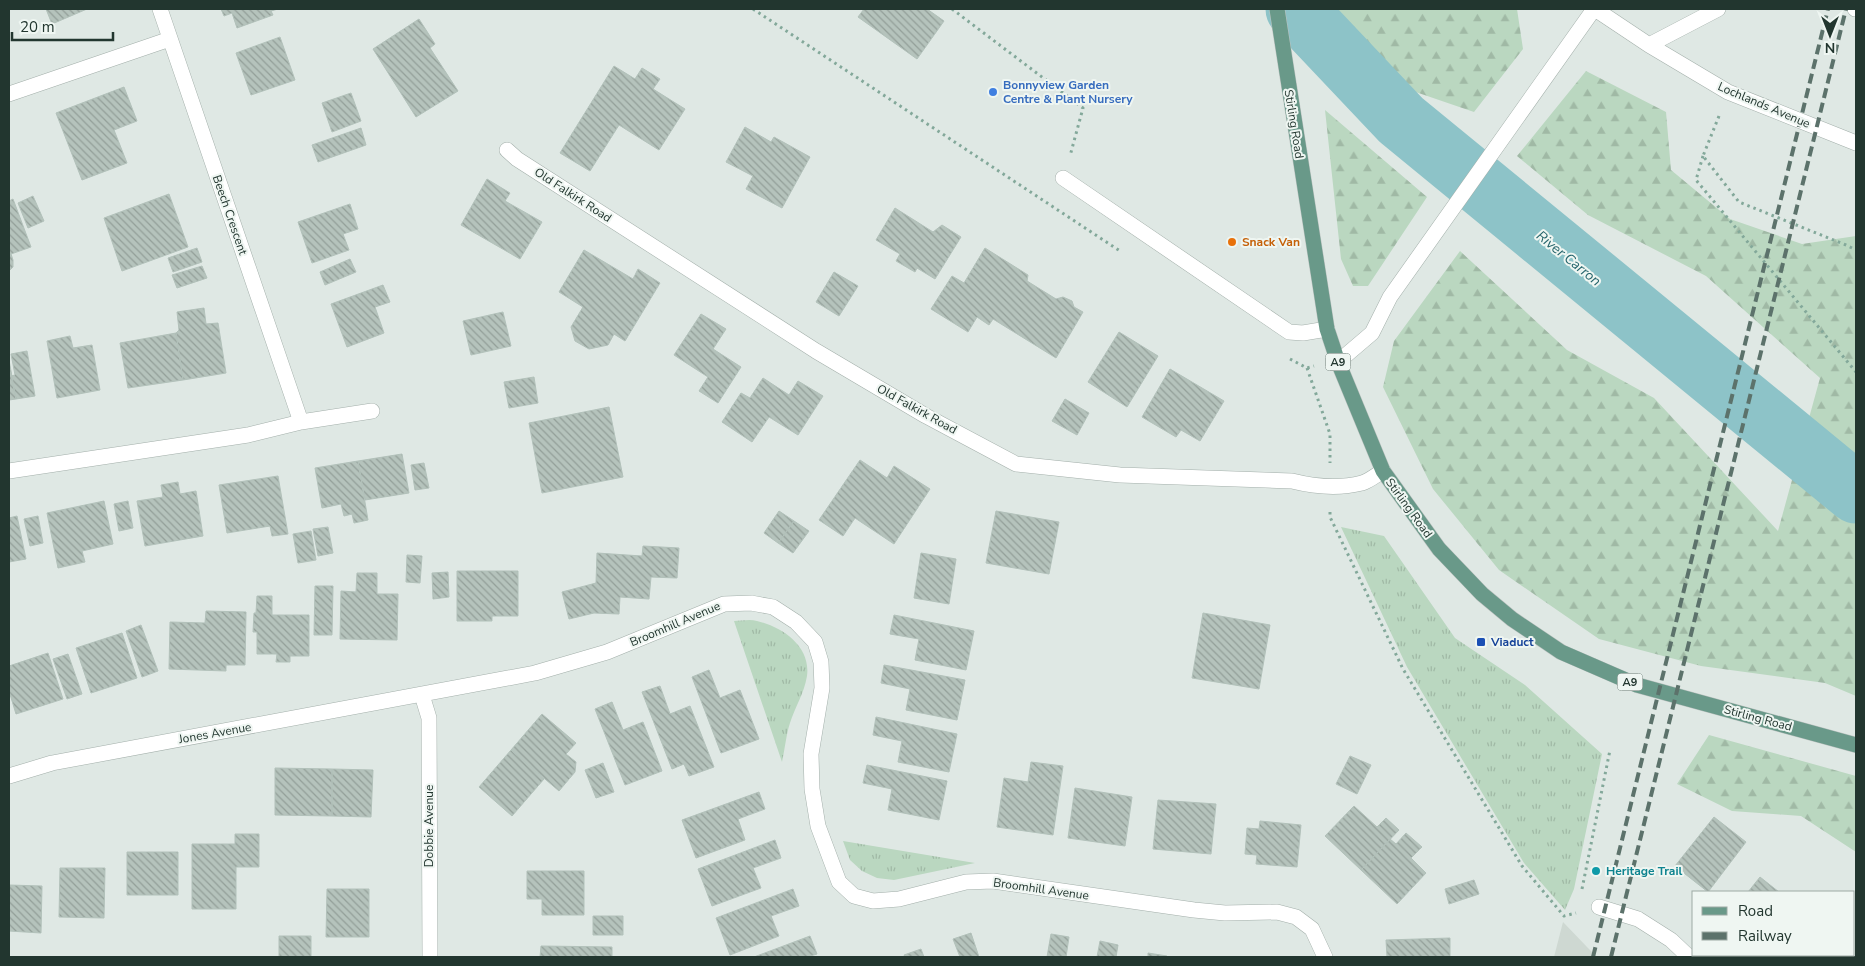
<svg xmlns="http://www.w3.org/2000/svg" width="1865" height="966" font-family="'Nunito Sans',sans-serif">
	<defs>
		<pattern id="grass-tufts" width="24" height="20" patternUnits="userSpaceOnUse" patternTransform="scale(1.25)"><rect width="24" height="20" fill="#bad7c0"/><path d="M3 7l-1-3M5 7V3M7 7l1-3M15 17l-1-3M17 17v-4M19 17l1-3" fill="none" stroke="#a0b9a5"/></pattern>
		<pattern id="forest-firs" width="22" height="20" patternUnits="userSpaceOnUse" patternTransform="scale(1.25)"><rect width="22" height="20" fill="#bad7c0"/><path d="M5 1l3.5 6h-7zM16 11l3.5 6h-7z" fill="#a0b9a5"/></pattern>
		<pattern id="building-back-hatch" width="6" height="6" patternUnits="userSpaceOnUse" patternTransform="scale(1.25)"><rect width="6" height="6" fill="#b5c3bc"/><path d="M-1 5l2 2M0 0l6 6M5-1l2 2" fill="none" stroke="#939f99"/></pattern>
	</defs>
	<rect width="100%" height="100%" fill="#dfe8e4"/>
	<path fill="#ced8d2" d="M1563,922L1587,947L1597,957H1554Z"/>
	<path fill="url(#grass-tufts)" d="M1341,527L1384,536L1455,638L1525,685L1602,754L1574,889L1565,910L1524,863L1407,667Z
		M734,621C741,621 750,619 757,621C783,627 811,647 807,676C804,694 795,707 790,723C786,735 785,749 782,762Z
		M843,841L975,863L894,880L877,878L862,871L850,860Z"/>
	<path fill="url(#forest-firs)" d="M1325,9H1517L1523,49L1474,112L1401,87Z
		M1586,71L1666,112L1671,170L1730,219L1802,244L1856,236V696L1825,683L1701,666L1599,639L1499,570L1433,489L1383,387L1394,341L1460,251L1567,350L1654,398L1778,531L1820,378L1706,276L1588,215L1517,156Z
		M1325,110L1427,197L1368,286H1353L1341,259Z
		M1709,735L1856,776V852L1801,816L1732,811L1677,784Z"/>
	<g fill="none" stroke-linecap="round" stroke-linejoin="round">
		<path stroke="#8dc3c8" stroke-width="61" d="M1296,9L1401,120L1856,493"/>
	</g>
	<path fill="url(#building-back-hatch)" stroke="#b2c1ba" d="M46,9H87L52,24Z
		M221,9H278L271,11L273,15L237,28L232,13L224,16Z
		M864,9H927L944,21L917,59L858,17Z
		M419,19L435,44L430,48L458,91L416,117L373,49Z
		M280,37L295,80L251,95L236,53Z
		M614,66L635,79L642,68L660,79L653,89L685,109L659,150L619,125L590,171L560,153Z
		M124,87L137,121L114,130L127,163L82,180L56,113Z
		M351,93L361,121L332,132L322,103Z
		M745,127L771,142L774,137L810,157L782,208L746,189L753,176L726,162Z
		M361,128L366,145L318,162L312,145Z
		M487,179L510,193L505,201L542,222L520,259L461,225Z
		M169,194L188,247L122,271L104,218Z
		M33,196L44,221L28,228L18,203Z
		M13,199L31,247L11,254L13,260V267L9,271V201Z
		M350,204L358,229L343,234L349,250L312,263L298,222Z
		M895,208L933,232L942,225L961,237L935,279L917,268L915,272L896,261L900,254L876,240Z
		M197,248L202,262L173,272L168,258Z
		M985,248L1028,275L1027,281L1056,299L1063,297L1072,301L1074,307L1083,312L1056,358L993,319L989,325L977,317L968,332L931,309L952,276L964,283Z
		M584,250L633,279L638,269L660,283L625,341L614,334L608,345L589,349L575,341L571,327L583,307L559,292Z
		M350,259L356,272L325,285L320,272Z
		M202,266L207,278L177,288L172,275Z
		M834,272L858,286L839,316L816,302Z
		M383,285L390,302L375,307L384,333L347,347L331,304Z
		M204,308L206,324L218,323L226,373L183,380L176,333L179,330L177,312Z
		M503,312L511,346L471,355L463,321Z
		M701,314L726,329L713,349L741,367L718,403L699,391L708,377L674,355Z
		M1119,332L1158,356L1127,407L1088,382Z
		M176,333L183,380L128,388L120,343Z
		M70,336L73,348L92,345L100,390L57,398L47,341Z
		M27,351L35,396L16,399L11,376L15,375L11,354Z
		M9,360L16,399L9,400Z
		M1170,369L1224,401L1200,441L1181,430L1176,437L1142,417Z
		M534,377L538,403L509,408L504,382Z
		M763,378L789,395L798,381L823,396L798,435L769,417L752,442L722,422L741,393L750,398Z
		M1065,399L1089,413L1077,435L1052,421Z
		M609,407L623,477L542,493L529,423Z
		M402,454L409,493L365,500L358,461Z
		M860,460L887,478L894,466L930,489L894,544L855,518L843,536L819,520Z
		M358,461L368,520L354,523L352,514L344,516L341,504L322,508L315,468Z
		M424,463L429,488L415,490L411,465Z
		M278,476L288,534L272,536L270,526L227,533L219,485Z
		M178,482L180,494L196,491L203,536L145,546L137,501L163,497L161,485Z
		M104,501L113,544L82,551L85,562L58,568L47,513Z
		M128,501L133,528L119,531L114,504Z
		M779,511L794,521L778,543L764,533Z
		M996,511L1059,522L1049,574L986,563Z
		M17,516L26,559L9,562V518Z
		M38,516L43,543L30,546L24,519Z
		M794,521L809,531L793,553L778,543Z
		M328,527L333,553L318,556L313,529Z
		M311,531L316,560L298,563L293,534Z
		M643,546L679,548L677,578L651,577L649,599L620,597L619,614L594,613L569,619L562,592L596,583L597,553L642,556Z
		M921,553L956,559L949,604L914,598Z
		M407,555L422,556L420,583L406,582Z
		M457,571H518V616H492V621H457Z
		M448,572L449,597L433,599L432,573Z
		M357,573H377V594H398L397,640L340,639L341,591L356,592Z
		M315,586H333L332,635H314Z
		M257,596H272V615H309V656H290V662H276L277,654H257V632H253L254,613H256Z
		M206,611L246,612L245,665H226V671L169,669L170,622L205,623Z
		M1203,613L1270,625L1259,689L1192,678Z
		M894,615L974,631L966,670L915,660L919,639L890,634Z
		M141,625L158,671L142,677L126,631Z
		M122,633L137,678L91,693L76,648Z
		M48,653L63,699L16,714L9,691V666Z
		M68,654L82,694L67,699L53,659Z
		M884,665L965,680L957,720L906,710L910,689L881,683Z
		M709,670L720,698L740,690L759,739L721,753L692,677Z
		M660,686L670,714L690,706L714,767L689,776L684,764L672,769L642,692Z
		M612,702L623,730L643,722L662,771L625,785L595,709Z
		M542,714L576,743L566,754L576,762L575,772L559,791L511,750Z
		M876,717L957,734L949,772L898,762L902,741L873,735Z
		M511,750L544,779L512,816L479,787Z
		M1350,756L1371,765L1357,794L1336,784Z
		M1031,762L1063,766L1053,835L997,827L1004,778L1028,782Z
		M603,763L614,792L596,798L585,770Z
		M867,765L947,781L939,820L888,810L892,789L863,783Z
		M275,768L332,769V816L275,815Z
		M332,769L373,770L371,817L332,816Z
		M1075,788L1132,797L1125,846L1068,838Z
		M759,792L765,809L738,819L745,840L696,858L682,820Z
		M1158,800L1216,804L1211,854L1153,849Z
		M1354,806L1377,827L1386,818L1399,830L1361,870L1325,836Z
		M1714,817L1746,842L1708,892L1675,866Z
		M1260,821L1301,825L1297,867L1256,864L1257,855L1245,854L1247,828L1259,829Z
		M1406,833L1422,847L1411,858L1426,873L1397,904L1361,870L1390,839L1396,844Z
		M235,834H259V867H236V909H192V844H235Z
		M775,840L781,858L753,868L761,888L712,906L698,869Z
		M127,852H178V895H127Z
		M60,868H105L104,918L59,917Z
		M527,871H584V915H542V899H527Z
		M1760,877L1779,892H1748Z
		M1474,880L1479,894L1449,904L1445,889Z
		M9,885L42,886L41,933L9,931Z
		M327,889H369V937H326Z
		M793,889L799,906L771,916L779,936L730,955L716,918Z
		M593,916H623V935H593Z
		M971,933L979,957H960L953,939Z
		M1051,934L1069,937L1066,957H1047Z
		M279,936H311V957H279Z
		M810,936L817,954L807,957H754Z
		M1450,938V957H1387L1386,940Z
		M1100,941L1118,945L1116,957H1097Z
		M541,946L612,947V957H540Z
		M921,949L924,957H905L904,955Z
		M1148,953L1167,956L1166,957H1148Z
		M1805,955H1822L1819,957H1807Z"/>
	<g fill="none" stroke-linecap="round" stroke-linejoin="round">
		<g stroke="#a3afaa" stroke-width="16">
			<path id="lane" d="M1063,178L1289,332L1303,333L1327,329"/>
		</g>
		<g stroke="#a3afaa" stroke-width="16">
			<path id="street" d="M1595,9L1649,45L1728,92L1856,143
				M1855,9H1856
				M1649,45L1718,9
				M9,94L170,39
				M507,150L517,159L816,351L926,416L1016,464L1120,475L1292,481C1316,487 1338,489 1362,483C1369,481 1376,475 1383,471
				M1338,362L1372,333L1390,297L1594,9
				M301,422L372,411
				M9,471L248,435L301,422L160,9
				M422,695L429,718L430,957
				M9,776L52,763L535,673L607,652L724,604L751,603L773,607L796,622L815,642L821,662L822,688L811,754L812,789L818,826L839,882L854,896L873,901L899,899L966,882L993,881L1194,910L1225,913L1277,912L1296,917L1312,929L1325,957
				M1599,907L1638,919L1671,940L1689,957"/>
		</g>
		<g stroke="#bdc3c1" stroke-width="16">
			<path id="primary" d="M1277,9L1327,329L1338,362L1383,471L1439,549L1482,594L1512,619L1561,652L1637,685L1856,745"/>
		</g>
		<path stroke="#83a89a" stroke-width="3" stroke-dasharray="2.5 4" stroke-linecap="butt" d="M753,9L1120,251
			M952,9L1083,108L1070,156
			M1719,116L1703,156L1739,202L1846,245L1856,250
			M1703,156L1696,180L1856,372
			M1290,359L1307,368L1314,366
			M1307,368L1330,434V463
			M1330,512V517L1403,669L1522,866L1564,916L1576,913
			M1582,889L1610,750"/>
		<use href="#lane" stroke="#fff" stroke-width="15"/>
		<use href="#street" stroke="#fff" stroke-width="15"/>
		<use href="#primary" stroke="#699989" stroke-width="15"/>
		<path stroke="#5c726b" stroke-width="4" stroke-dasharray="10 5" stroke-linecap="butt" d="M1593,957L1828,9
			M1611,957L1846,9"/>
	</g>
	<circle fill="#3f7fe0" stroke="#eff6f2" stroke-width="2" cx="993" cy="92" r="5"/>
	<circle fill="#e8710a" stroke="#eff6f2" stroke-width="2" cx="1232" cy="242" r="5"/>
	<rect fill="#1a4fb4" stroke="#eff6f2" stroke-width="2" x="1476" y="637" width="10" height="10" rx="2.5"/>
	<circle fill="#0f9aa8" stroke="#eff6f2" stroke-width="2" cx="1596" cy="871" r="5"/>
	<g text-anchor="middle" stroke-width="4" stroke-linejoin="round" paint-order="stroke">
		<g fill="#eff6f2" stroke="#60706a" stroke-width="1">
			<rect x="1325.5" y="353.5" width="25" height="17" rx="4"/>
			<rect x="1617.5" y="673.5" width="25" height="17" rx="4"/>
		</g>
		<g font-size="11" font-weight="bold" fill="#22362f">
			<text x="1338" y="366">A9</text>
			<text x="1630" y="686">A9</text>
		</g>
		<g font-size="12" font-weight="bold" fill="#366cbe" stroke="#eff6f2" text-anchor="start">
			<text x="1003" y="89">Bonnyview Garden<tspan x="1003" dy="14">Centre &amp; Plant Nursery</tspan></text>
		</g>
		<g font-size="12" fill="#22362f" stroke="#eff6f2">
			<text transform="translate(1764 105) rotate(23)" y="4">Lochlands Avenue</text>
			<text transform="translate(1294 124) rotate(81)" y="4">Stirling Road</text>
			<text transform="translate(573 195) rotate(33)" y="4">Old Falkirk Road</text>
			<text transform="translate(230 215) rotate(71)" y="4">Beech Crescent</text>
			<text transform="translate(917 409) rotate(29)" y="4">Old Falkirk Road</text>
			<text transform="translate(1409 508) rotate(54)" y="4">Stirling Road</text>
			<text transform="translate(675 624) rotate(-23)" y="4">Broomhill Avenue</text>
			<text transform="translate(1758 718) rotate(15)" y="4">Stirling Road</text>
			<text transform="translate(215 733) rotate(-10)" y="4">Jones Avenue</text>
			<text transform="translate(429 826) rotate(-90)" y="4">Dobbie Avenue</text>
			<text transform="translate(1041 889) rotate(8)" y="4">Broomhill Avenue</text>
		</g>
		<g font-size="12" font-weight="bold" fill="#c56008" stroke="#eff6f2" text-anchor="start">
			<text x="1242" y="246">Snack Van</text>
		</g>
		<g font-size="12" font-weight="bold" fill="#164399" stroke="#eff6f2" text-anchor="start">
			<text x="1491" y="646">Viaduct</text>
		</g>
		<g font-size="12" font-weight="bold" fill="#0d838f" stroke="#eff6f2" text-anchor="start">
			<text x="1606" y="875">Heritage Trail</text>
		</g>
		<g font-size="14" font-style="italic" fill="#24646b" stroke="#eff6f2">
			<text transform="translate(1569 258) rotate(39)" y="5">River Carron</text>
		</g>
	</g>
	<rect width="1865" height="966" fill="none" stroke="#22362f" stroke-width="20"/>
	<rect x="1692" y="891" width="162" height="65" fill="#eff6f2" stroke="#9da9a4"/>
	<rect x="1702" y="907" width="25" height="8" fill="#699989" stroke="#9da9a4"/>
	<text x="1738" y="916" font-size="15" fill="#22362f">Road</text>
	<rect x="1702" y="932" width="25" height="8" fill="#5c726b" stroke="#9da9a4"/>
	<text x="1738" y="941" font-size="15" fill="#22362f">Railway</text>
	<g transform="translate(1830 35) rotate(180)" stroke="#eff6f2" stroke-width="4" paint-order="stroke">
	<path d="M0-4L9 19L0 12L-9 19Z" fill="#22362f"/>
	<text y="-8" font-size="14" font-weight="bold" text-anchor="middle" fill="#22362f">N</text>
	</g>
	<path d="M12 32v8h101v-8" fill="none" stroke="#22362f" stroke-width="2.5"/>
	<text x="20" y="32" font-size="15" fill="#22362f" stroke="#eff6f2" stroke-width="4" paint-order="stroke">20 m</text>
</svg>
